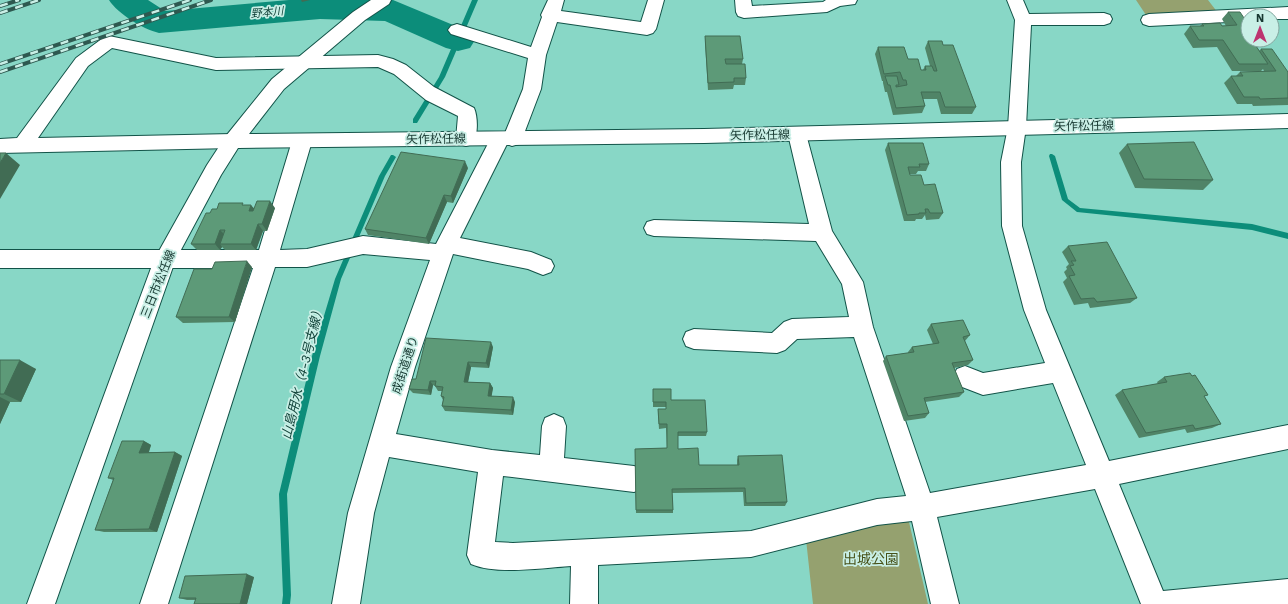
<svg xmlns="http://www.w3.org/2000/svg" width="1288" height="604" font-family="'Work Sans','Noto Sans JP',sans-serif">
	<rect width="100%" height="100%" fill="#88d7c6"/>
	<path fill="#95a16f" d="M1136,0H1208L1218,13L1148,18Z
		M906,509L928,604H813L805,530Z"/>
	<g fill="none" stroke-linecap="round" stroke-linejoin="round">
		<path fill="#0c8d7a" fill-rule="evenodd" d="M472,0H478L445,77L417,123H413V119L439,77Z
			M1050,154H1052L1055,156L1068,199L1080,208L1252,224L1288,233V239L1252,230L1077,212L1062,200L1049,156Z
			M391,155H393L396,157L385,176L341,279L320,356L287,494L291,595L290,604H282L283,595L279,494L312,356L335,279L379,176Z"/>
		<path fill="#0c8d7a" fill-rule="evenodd" d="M109,0H148L165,11L289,0H393L470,32L475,40L470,48L458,51L446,48L385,21L320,19L159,33C143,29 118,14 109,0Z"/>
		<g stroke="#125348" stroke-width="2">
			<path id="minor" d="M548,0H564L561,11L641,22L648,0H664L656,29L653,33L647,35L557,22L546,55L541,89L522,139L519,144L512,146L507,144L460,238L531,252L551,260L554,266L551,272L543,275L528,269L453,254L415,367L396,434L492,450L540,455L542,426L545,418L554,414L563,418L566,426L564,458L634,466L643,470L647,479L643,488L634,492L503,476L495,542L513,543L751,531L877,499L906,496L854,337L797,339L785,350L777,353L694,349L686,346L683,339L686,332L694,329L772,333L784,322L792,319L849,317L842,284L816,241L654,236L647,234L644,228L647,222L654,220L809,224L788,134L790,129L797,127L804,129L806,134L832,231L863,282L873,327L930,493L1086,465L1053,383L983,395L957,385L953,377L957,369L965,366L983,373L1045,363L1024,310L1002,226L1001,162L1008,127L1015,20L1007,0H1023L1029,14L1104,13L1110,15L1112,19L1110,23L1104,25H1031L1026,127L1021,162L1022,226L1046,310L1109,461L1288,425V449L1119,484L1163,591L1288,579V604H1141L1095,489L937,517L959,604H931L912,521L877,525L751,557L598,565V604H570L571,566C543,568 496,575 471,564L467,555L478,472L389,457L374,513L360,604H332L348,513L391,367L430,260L363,254L307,267H275L168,604H140L253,268H0V250H259L292,141L295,136L302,134L309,136L312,141L280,250L307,249L363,236L436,244L493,134L500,132L505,133L523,89L528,58L451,34L448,30L451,26L457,24L531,47L542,17L541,15Z
				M735,0H751L752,6L823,2L826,0H857L855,4L840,6L827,12L744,18L738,16L736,12Z
				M1288,7V19H1272V16H1248V21L1149,26L1143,24L1141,20L1143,16L1149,14Z
				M109,36L216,58L378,55L393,59L406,65L434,87L474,108C478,117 478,135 473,144L466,146L459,144L456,139L458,116L426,100L394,74L378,67L216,70L112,48L88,66L38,138L233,134L240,136L243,141L240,146L233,148L0,153V139L17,138L76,58L103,38Z"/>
		</g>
		<g stroke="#125348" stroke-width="2">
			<path id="major" d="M371,0H391L389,4L365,20L284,89L249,134L704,129L1288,114V128L704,143L238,148L221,175L175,261L55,604H27L154,260L207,165L226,136L272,79L353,12Z"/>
		</g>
		<use href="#minor" fill="#fff" fill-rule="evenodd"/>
		<use href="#major" fill="#fff" fill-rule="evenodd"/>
		<g stroke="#2e5950" stroke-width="4">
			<path id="rail" d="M0,6L19,0
				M0,13L39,0
				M0,64L190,0
				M0,72L211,0"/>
		</g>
		<use href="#rail" stroke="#c9efe6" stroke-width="2.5" stroke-dasharray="8" stroke-linecap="butt"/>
	</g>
	<path fill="#508467" d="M1228,12L1248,40H1257L1254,43L1259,51L1261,49L1288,72V105L1253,106L1252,104H1237L1224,83L1231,76H1236L1240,72L1264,71L1263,69L1261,71H1232L1217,47L1193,48L1184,34L1190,26H1200L1202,24L1226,26L1222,19Z
		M705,36L743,59L742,64L746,78L745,85H734L733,89L708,90L705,43Z
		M928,41L943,45L976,107L972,114H941L937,99H923L925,106L922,113L893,115L887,92H885L883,83V81H882L875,54L878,47L908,59L921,70H923L925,66H930L925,48Z
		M888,143L929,164L926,171H918L916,174H909L910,175L924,185L943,213L939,219L926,220L925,215L922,219H916L915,221H904L885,150Z
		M1127,144L1213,180L1203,190L1135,188L1119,153Z
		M468,168L453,203L447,202L429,244L368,235L365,229Z
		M244,205L254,208H275L267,231H263L256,250H225L222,247L220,250H197L191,244L210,213L217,209Z
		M1068,246L1137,298L1130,303L1090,308L1088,303L1074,305L1063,282L1067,278L1064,272L1067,269L1066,267L1069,264L1062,252Z
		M252,267L235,322L183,323L176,317L212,269Z
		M931,324L970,335L965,341L973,360L968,365L954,368L964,392L959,397L925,402L929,413L925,418L904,421L883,361L886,356L908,353V352L912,347L933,344L927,330Z
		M493,347L489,368L471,367L468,382L490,383L493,388L491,396L515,402L513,415L445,411L442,406L443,400L441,396L442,391H438L435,386L433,385L431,395L413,393L409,389L416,379Z
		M0,360L36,369L21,402H10L0,424Z
		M1164,377L1204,397L1221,424L1212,428L1187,433L1185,429L1139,438L1115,395L1122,390L1158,384L1157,382Z
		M653,394L671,400L707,432L706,436H678V449L699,465H737V460L738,456L787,502L785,506H744L743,492L672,493L673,510V513H636L635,449L667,448L666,428L659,429L658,414V409H666V407H653Z
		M144,441L151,445L149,452H175L182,456L157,532H104L95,530L113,480L108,478Z
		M254,577L247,604H194L196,600H187L179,598Z"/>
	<path fill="#416c54" d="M301,0H310L302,2Z
		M6,153L20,165L0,199V163Z
		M465,161L468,168L453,203L451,196Z
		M444,195L447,202L429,244L426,238Z
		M270,201L275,208L267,231L262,224Z
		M251,205L256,211H249Z
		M258,224L263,231L256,250L251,244Z
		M220,230L226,236L220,244L222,247L220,250L215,244Z
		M247,261L252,267L235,322L229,317Z
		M491,342L493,347L489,368L486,363Z
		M20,360L36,369L21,402L4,394Z
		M468,362L471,367L467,387L464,382Z
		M430,381L433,385L431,395L428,390Z
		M490,383L493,388L491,400L488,396Z
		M0,397L10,402L0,424Z
		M513,397L515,402L513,415L511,410Z
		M144,441L151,445L147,457L139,453Z
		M175,452L182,456L157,532L149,529Z
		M247,574L254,577L247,604H240Z"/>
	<path fill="#5d9a78" stroke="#416c54" d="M1228,12H1240L1248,24V40H1252L1268,64H1239L1223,40H1199L1190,26H1204L1202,24L1220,23L1222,26L1237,25Z
		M705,36H740L743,59H725L726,64H745L746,78H734V82L708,83Z
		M928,41H942L943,45H953L976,107H945L940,92H921L925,106L896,108L890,85H888L885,76H897L899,85H896V87L907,85L906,80H903L900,72L884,74L878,47H904L908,59H918L921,70H926L925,66H932L934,71H937Z
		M1261,49H1272L1288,72V98L1260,99L1259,97H1244L1231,76H1243L1240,72L1276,71Z
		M1194,142L1213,180L1144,179L1127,144Z
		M888,143H923L929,164H919L920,167H908L910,175H921L924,185L935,184L943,213H930L928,209H925L926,213H919V214L907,215Z
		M401,152L465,161L451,196L444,195L426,238L365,229Z
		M0,153H6L0,163Z
		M257,201H270L262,224H258L251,244H220L225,230H220L215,244H191L206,213H210L212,209H217L219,203H243L242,205H251L249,211H253Z
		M1107,242L1137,298L1097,302L1094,298L1081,299L1069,276L1075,275L1070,266L1074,265L1071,261H1076L1068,246Z
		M247,261L229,317H176L194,269H212L215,262Z
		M963,320L970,335L963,337L973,360L952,363L964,392L924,398L929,413L908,416L886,356L914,352L912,347L939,343L931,324Z
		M426,338L491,342L486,363L468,362L464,382L490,383L488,396L513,397L511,410L442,406L444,397L441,396L443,387L435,386L436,381H430L428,390L409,389L412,379H416Z
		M0,360H20L4,394H0Z
		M1190,373L1192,376L1195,375L1208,395L1204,396L1221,424L1195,429L1193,425L1146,433L1122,390L1167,382L1164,377Z
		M653,389H671V400H705L707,432H678V449L698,448L699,465H739L738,456L782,455L787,502L746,503L745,488L672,489L673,510H636L635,449L667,448V424H659L658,409H666V402H653Z
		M122,441H144L139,453L175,452L149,529L95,530L114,478H108Z
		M247,574L240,604H194L196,598H179L185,576Z"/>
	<g text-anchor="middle" stroke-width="3.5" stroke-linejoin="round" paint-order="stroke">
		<g font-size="11" font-style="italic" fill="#0e3f36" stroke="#c9efe6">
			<text transform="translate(267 12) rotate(-5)" y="4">野本川</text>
		</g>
		<g font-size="12" fill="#173831" stroke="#c9efe6">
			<text transform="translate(1084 126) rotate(-1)" y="4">矢作松任線</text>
			<text transform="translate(760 135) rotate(-1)" y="4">矢作松任線</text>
			<text transform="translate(436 139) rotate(-1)" y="4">矢作松任線</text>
			<text transform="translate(158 284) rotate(-68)" y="4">三日市松任線</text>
			<text transform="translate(405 365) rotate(-72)" y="4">成街道通り</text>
		</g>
		<g font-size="13" font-style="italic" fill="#0e3f36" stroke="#c9efe6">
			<text transform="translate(302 372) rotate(-76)" y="5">山島用水（4-3号支線）</text>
		</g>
		<g font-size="14" fill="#475119" stroke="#c9efe6">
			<text x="871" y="564">出城公園</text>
		</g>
	</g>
	<g transform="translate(1260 28)"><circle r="19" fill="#c9efe6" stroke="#82a69e"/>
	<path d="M0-3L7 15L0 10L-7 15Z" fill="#bd346f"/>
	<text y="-6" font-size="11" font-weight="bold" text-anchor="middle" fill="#173831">N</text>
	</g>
</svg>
